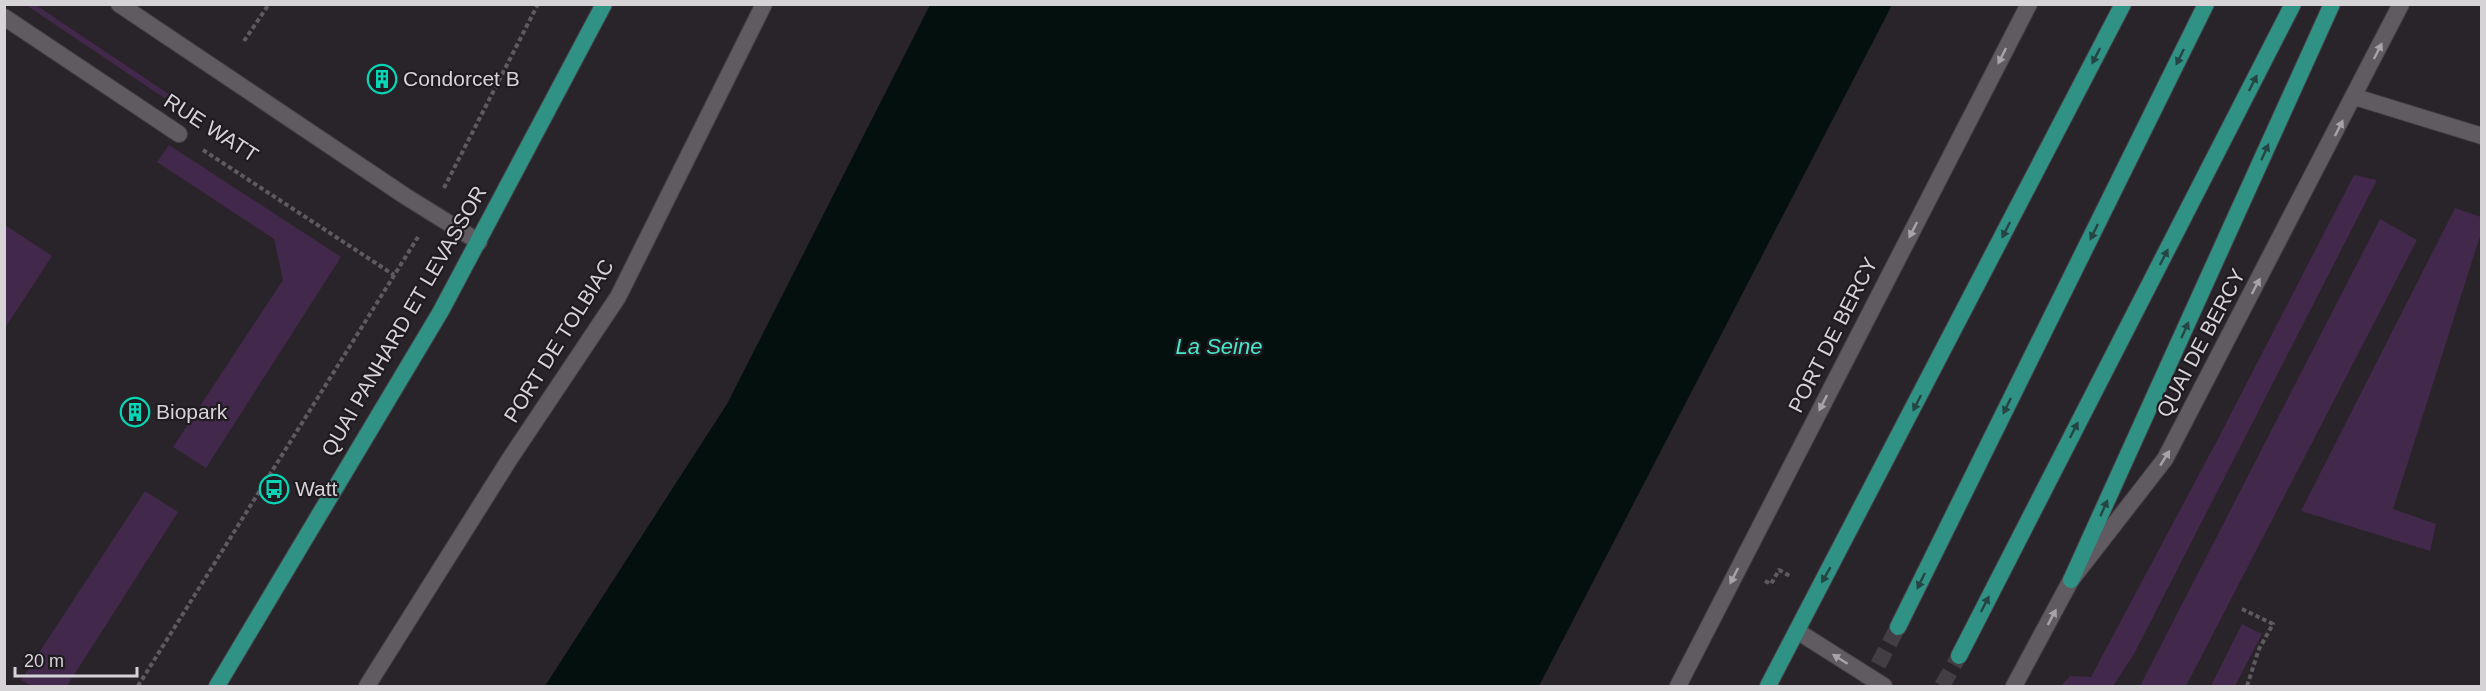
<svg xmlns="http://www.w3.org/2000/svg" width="2486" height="691" font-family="Arial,sans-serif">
	<rect width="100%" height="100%" fill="#29242a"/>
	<path fill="#42284a" d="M26,5H36L179,101L176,106Z
		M169,145L341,257L206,468L173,447L283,280L274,239L157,162Z
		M2354,175L2377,180L2134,654L2113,686H2061L2070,676L2091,677L2220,435Z
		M2455,208L2481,217V233L2393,509L2436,524L2430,551L2301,511Z
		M2380,219L2417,240L2186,686H2140Z
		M5,225L52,256L5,328Z
		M145,491L178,512L67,686H31L21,680Z
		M2242,624L2262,634L2235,686H2211Z"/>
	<path fill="#03100d" d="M930,5V4L1892,5L1539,686H545L727,404Z"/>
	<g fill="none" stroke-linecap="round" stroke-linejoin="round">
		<path stroke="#433e44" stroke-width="16" stroke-dasharray="16 8" stroke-linecap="butt" d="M1867,686L1898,627
			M1942,686L1959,656"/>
		<g stroke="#454146" stroke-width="18">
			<path id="service" d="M4,17L179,134
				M367,686L509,460L618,297L764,4
				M1678,686L2029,4"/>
		</g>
		<g stroke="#454146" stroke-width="18">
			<path id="minor" d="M119,4L405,196L479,242
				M2355,97L2482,136
				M2014,686L2071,580L2165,459L2401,4"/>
		</g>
		<g stroke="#454146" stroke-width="18">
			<path id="tertiary" d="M1797,631L1884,686"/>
		</g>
		<g stroke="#454146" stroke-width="18">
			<path id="primary" d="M2071,580L2332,4
				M1898,627L2206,4
				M1959,656L2293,4
				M217,686L441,311L604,4
				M1768,686L2123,4"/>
		</g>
		<path stroke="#5f5a60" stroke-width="4" stroke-dasharray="4.5 3" stroke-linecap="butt" d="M244,41L269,4
			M209,129L223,139
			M203,150L394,275
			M444,188L538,4
			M1765,581L1771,584L1779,570L1790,576
			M2242,609L2273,624L2259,649L2247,686
			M138,686L418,237"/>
		<use href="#service" stroke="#605b61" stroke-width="16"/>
		<use href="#minor" stroke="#605b61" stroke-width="16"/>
		<use href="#tertiary" stroke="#605b61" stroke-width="16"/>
		<use href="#primary" stroke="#309284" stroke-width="16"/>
	</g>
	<defs><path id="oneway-solid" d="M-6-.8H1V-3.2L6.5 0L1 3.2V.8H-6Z" transform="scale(1.5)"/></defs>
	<g fill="#a7a3a8">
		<use href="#oneway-solid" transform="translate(2378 51) rotate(-63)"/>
		<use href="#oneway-solid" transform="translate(2002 56) rotate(117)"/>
		<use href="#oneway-solid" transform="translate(2339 128) rotate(-63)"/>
		<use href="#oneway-solid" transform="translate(1913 230) rotate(117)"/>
		<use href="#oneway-solid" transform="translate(2256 286) rotate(-62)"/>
		<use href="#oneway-solid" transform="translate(1823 403) rotate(117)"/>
		<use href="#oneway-solid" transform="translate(2165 458) rotate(-58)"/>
		<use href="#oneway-solid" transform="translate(1734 576) rotate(117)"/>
		<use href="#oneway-solid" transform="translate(2052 617) rotate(-62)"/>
		<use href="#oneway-solid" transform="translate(1840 659) rotate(-148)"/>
	</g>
	<g fill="#254544">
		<use href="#oneway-solid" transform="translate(2096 56) rotate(117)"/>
		<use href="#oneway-solid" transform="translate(2180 57) rotate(116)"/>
		<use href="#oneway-solid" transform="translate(2253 83) rotate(-63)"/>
		<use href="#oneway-solid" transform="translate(2265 152) rotate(-66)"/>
		<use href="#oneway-solid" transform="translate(2006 230) rotate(117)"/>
		<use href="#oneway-solid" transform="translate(2094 232) rotate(116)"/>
		<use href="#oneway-solid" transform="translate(2164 257) rotate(-63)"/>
		<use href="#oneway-solid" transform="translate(2185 330) rotate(-66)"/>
		<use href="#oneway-solid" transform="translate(1917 403) rotate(117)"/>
		<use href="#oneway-solid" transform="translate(2007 406) rotate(116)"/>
		<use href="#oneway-solid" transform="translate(2074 430) rotate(-63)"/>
		<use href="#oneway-solid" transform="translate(2104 508) rotate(-66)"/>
		<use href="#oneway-solid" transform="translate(1826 575) rotate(120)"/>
		<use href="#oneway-solid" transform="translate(1921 581) rotate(116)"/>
		<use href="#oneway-solid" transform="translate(1985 604) rotate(-63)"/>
	</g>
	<defs>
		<g id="building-ring" transform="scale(1.5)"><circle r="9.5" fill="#1f1b21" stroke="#07d5b5" stroke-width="1.5"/><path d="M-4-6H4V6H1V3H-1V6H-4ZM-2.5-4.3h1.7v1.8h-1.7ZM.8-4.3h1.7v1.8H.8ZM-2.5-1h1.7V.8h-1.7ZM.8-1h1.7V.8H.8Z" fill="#07d5b5"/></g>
		<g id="bus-ring" transform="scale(1.5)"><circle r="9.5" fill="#1f1b21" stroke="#07d5b5" stroke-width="1.5"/><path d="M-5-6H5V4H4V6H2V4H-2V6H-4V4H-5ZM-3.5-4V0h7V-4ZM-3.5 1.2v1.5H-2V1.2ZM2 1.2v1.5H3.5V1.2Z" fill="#07d5b5"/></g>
	</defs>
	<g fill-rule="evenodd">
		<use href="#building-ring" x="382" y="79"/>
		<use href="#building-ring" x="135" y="412"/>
		<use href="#bus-ring" x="274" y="489"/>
	</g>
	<g text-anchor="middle" stroke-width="4.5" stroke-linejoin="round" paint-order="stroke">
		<g font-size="21" fill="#d6d3d7" stroke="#1f1b21" text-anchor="start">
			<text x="403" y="86">Condorcet B</text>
			<text x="156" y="419">Biopark</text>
			<text x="295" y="496">Watt</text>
		</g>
		<g font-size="21" fill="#d6d3d7" stroke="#1f1b21">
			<text transform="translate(211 128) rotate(33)" y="7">RUE WATT</text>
			<text transform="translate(404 321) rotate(-60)" y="7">QUAI PANHARD ET LEVASSOR</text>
			<text transform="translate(1833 335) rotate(-63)" y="7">PORT DE BERCY</text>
			<text transform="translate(559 341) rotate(-58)" y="7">PORT DE TOLBIAC</text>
			<text transform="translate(2201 343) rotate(-62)" y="7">QUAI DE BERCY</text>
		</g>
		<g font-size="22" font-style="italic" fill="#47e8c9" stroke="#1f1b21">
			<text x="1219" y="354">La Seine</text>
		</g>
	</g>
	<rect width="2486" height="691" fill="none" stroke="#d6d3d7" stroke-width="12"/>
	<path d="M15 667v9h122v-9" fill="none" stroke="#d6d3d7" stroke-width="3"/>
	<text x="24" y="667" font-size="18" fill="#d6d3d7" stroke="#1f1b21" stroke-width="4.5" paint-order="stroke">20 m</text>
</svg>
